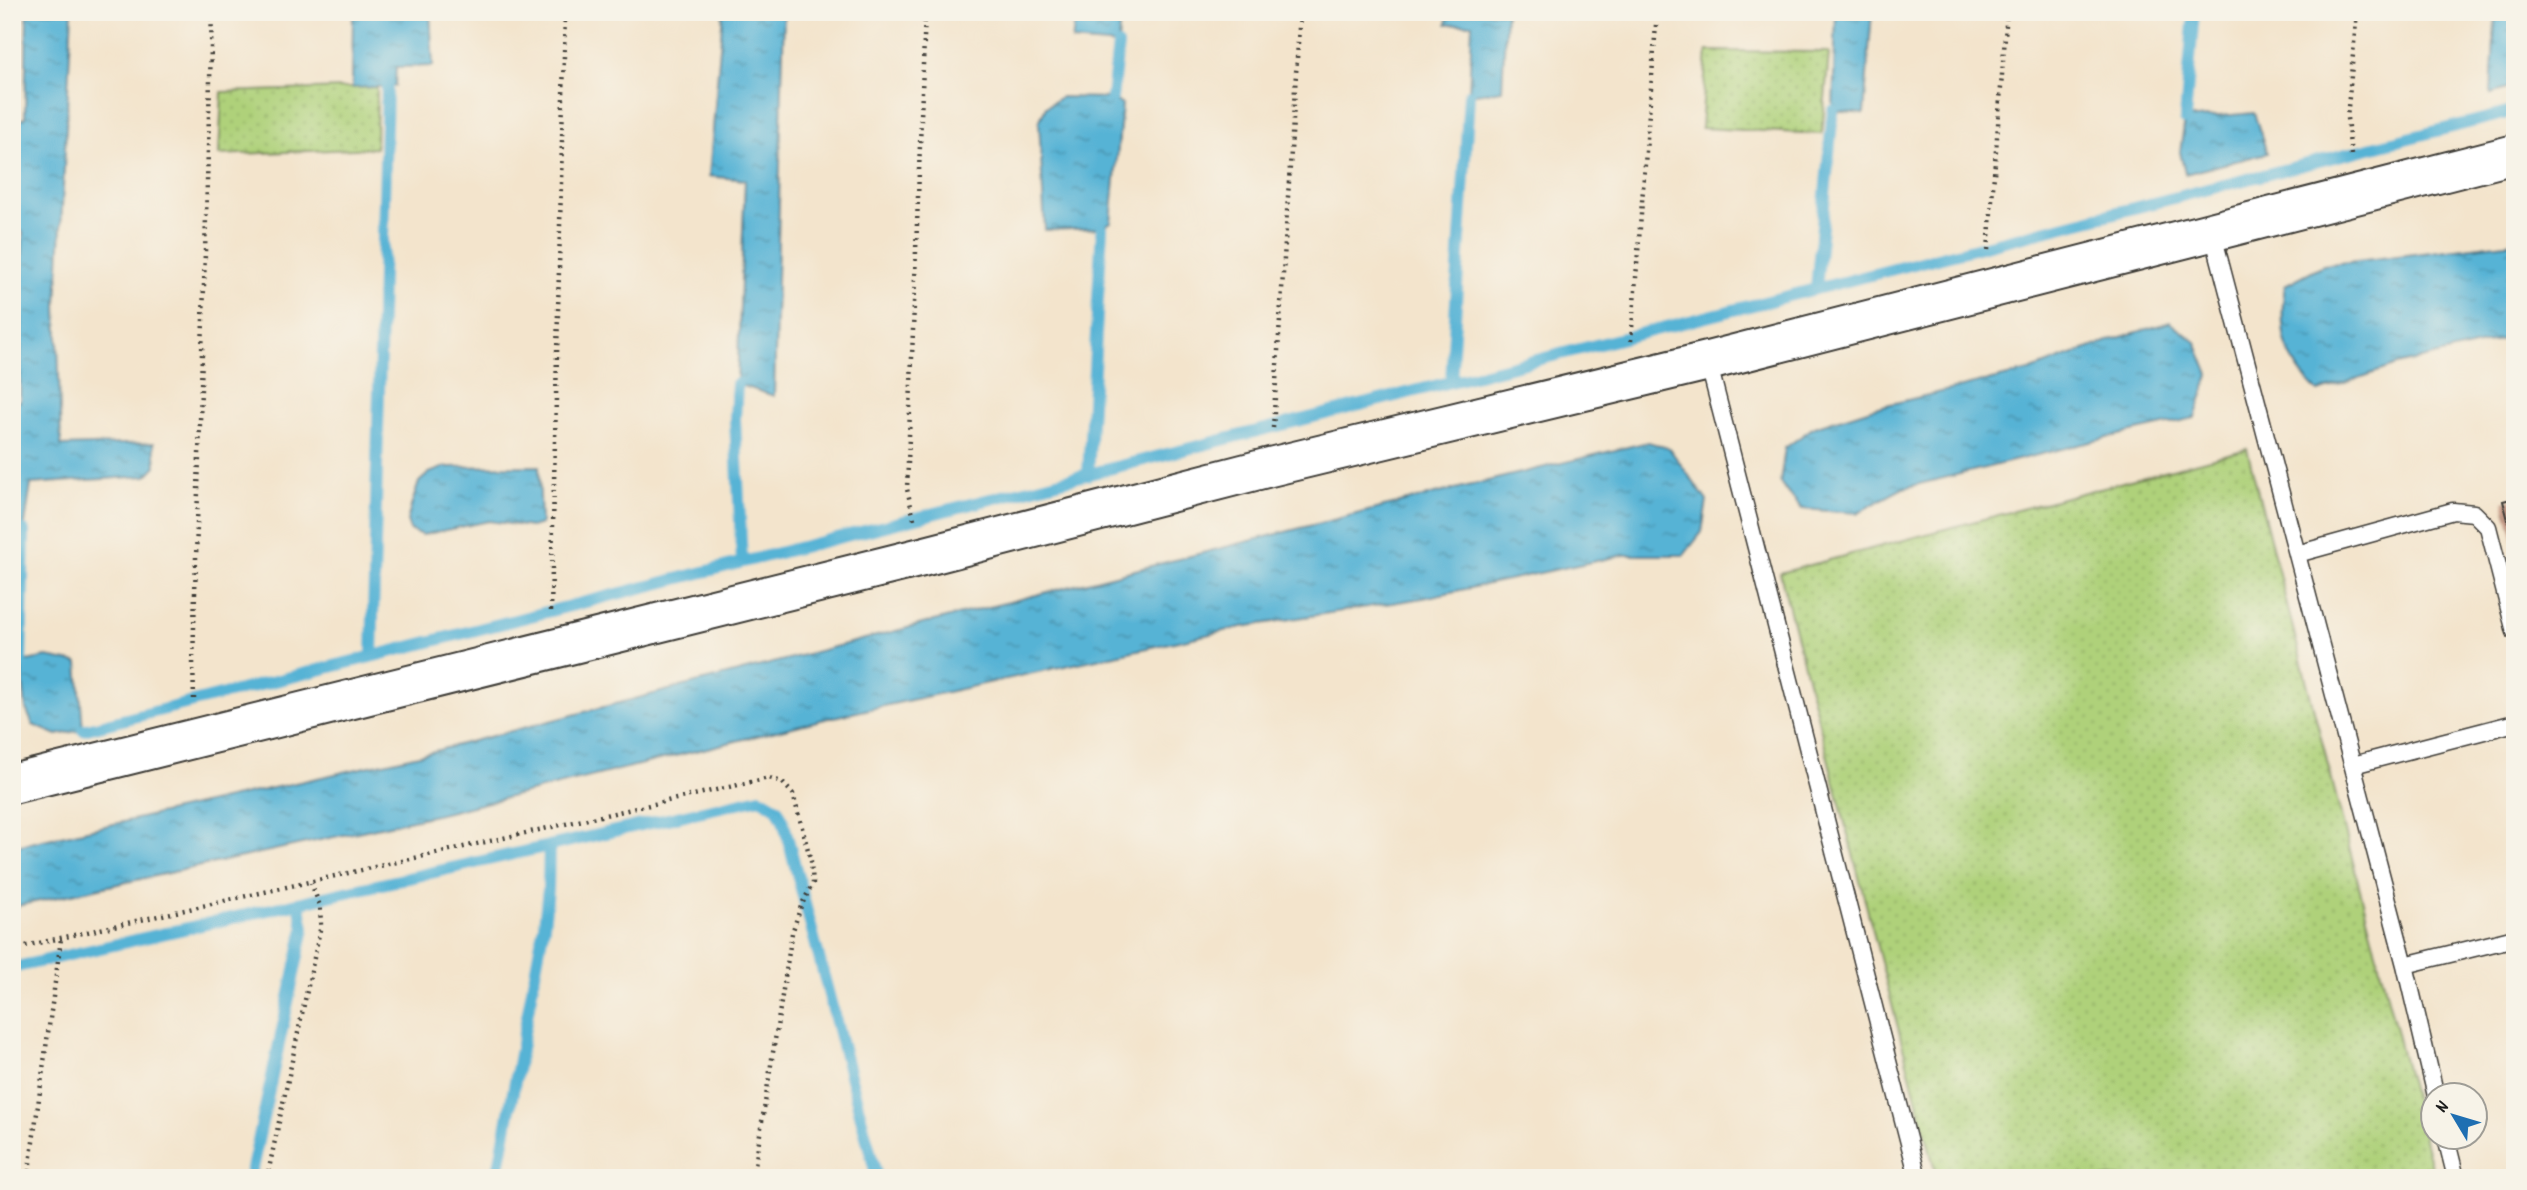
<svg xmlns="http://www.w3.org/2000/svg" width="2527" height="1190" font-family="Dekko,sans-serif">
	<defs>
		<pattern id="grass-dots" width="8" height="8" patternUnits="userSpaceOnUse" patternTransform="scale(1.75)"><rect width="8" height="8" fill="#afd17a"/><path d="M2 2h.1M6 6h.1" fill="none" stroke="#96b369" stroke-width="1.8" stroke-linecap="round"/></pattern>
		<pattern id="water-ripples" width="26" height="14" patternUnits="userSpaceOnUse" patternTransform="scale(1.75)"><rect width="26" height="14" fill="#57b3d5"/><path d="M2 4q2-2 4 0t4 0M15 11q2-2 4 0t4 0" fill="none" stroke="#4791ac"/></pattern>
		<pattern id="building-back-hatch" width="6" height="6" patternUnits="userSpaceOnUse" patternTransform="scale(1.75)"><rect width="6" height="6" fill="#c69985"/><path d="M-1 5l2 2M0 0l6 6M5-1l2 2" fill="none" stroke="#a07c6c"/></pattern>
	</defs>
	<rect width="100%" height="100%" fill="#f7f3e8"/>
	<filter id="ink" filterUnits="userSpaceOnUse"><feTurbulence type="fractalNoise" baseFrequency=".0143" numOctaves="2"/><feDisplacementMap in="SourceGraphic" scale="14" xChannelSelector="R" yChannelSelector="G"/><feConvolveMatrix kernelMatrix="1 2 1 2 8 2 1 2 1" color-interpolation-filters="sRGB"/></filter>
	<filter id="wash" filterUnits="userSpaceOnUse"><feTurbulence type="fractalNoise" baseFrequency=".00686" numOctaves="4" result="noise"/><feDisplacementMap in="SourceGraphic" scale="28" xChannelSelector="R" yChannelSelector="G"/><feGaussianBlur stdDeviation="1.57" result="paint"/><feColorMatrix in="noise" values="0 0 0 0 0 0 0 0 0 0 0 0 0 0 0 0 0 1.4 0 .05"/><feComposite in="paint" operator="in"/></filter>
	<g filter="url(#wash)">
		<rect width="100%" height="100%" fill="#f3e4cc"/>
		<path fill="url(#grass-dots)" stroke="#66764b" stroke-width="2" d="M1707,51L1829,52L1822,134L1701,128Z
			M377,87L376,148L219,155L222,92Z
			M2247,449L2434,1178H1937L1780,573Z"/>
		<path fill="url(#water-ripples)" stroke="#3a6878" stroke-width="2" d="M27,12H72L57,305L61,446L154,443L156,466L146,476L31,484L24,531L12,535V400L20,402L23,232L12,224V122L25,118Z
			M353,12H430L433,66L396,67L395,86L352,88Z
			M723,12H784L774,396L737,384L745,180L709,176Z
			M1076,12H1120L1118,45L1072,41Z
			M1448,12H1506L1502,90L1469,95L1472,24H1447Z
			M1836,12H1872L1864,114L1833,111Z
			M2492,12H2515V86L2491,94L2495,21Z
			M1061,97L1112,98L1122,105L1111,222L1102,228L1045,230L1039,122L1046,107Z
			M2254,113L2267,153L2185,174L2180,152L2185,119Z
			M2515,242V336L2397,365L2318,392C2284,359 2278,332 2285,285L2323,265Z
			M2170,322L2196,342L2209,375L2195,418L2123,434L1903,488L1857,513L1802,509L1780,483L1785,448L1814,427L1874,408L2029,371L2111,340Z
			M1648,442L1669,448L1707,501L1702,532L1684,555H1624L1423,598L1242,627L829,718L440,814L12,907V847L419,755L957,615L1455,489Z
			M539,466L541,524L531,527L489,521L422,535L410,530L407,521L412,503L419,482L429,473L445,467Z
			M47,657L78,663L83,730L57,735L33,725L26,709L21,662Z"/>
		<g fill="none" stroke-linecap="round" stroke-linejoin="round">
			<path stroke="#57b3d5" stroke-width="12" d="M1112,98L1118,45
				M2185,119L2194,12
				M1816,289L1833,111
				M1451,382L1469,95
				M737,384L735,419L742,562
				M1088,475L1102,228
				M372,656L387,87
				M21,662L24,531
				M83,730L2515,111
				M12,968L760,798L777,808L783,820L877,1178
				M250,1178L304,928L299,903
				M497,1178L544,925L548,889L549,846"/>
		</g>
		<g id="blocks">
			<path fill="url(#building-back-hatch)" d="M2515,498V543H2514L2503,501Z"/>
		</g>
	</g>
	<g filter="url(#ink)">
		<use href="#blocks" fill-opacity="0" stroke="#3c3a36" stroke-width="2"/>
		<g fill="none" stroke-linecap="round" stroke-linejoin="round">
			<g stroke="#3c3a36" stroke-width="19">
				<path id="service" d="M2212,231L2405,965L2515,938
					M1708,361L1918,1178
					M2297,554L2453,511L2474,513L2488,527L2515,632
					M2353,765L2515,723
					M2405,965L2436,1096
					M2446,1138L2456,1178"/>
			</g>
			<g stroke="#3c3a36" stroke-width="42">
				<path id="tertiary" d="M12,784L922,557L1270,467L1708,361L2515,154"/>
			</g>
			<path stroke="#3c3a36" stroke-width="4.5" stroke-dasharray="2 5" stroke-linecap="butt" d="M2351,155L2347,118L2357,12
				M1988,250L2007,12
				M1631,341L1657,12
				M1273,428L1300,12
				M914,519L907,489L925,12
				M551,611L565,12
				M194,699L193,661L212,12
				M12,949L769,778L782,782L793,794L811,861L813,883L801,906L792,933L753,1178
				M28,1178L61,939
				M267,1178L321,925L320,906L311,883"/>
			<use href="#service" stroke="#fff" stroke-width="16"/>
			<use href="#tertiary" stroke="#fff" stroke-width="38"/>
		</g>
	</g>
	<rect width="2527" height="1190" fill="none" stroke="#f7f3e8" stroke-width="42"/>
	<g transform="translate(2454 1116) rotate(308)"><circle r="33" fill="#f7f3e8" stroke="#9f9d96" stroke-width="2"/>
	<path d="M0-5L12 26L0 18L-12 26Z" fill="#1f6fb2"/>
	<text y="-10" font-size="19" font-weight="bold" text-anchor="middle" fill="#1c1c1c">N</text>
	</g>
</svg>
